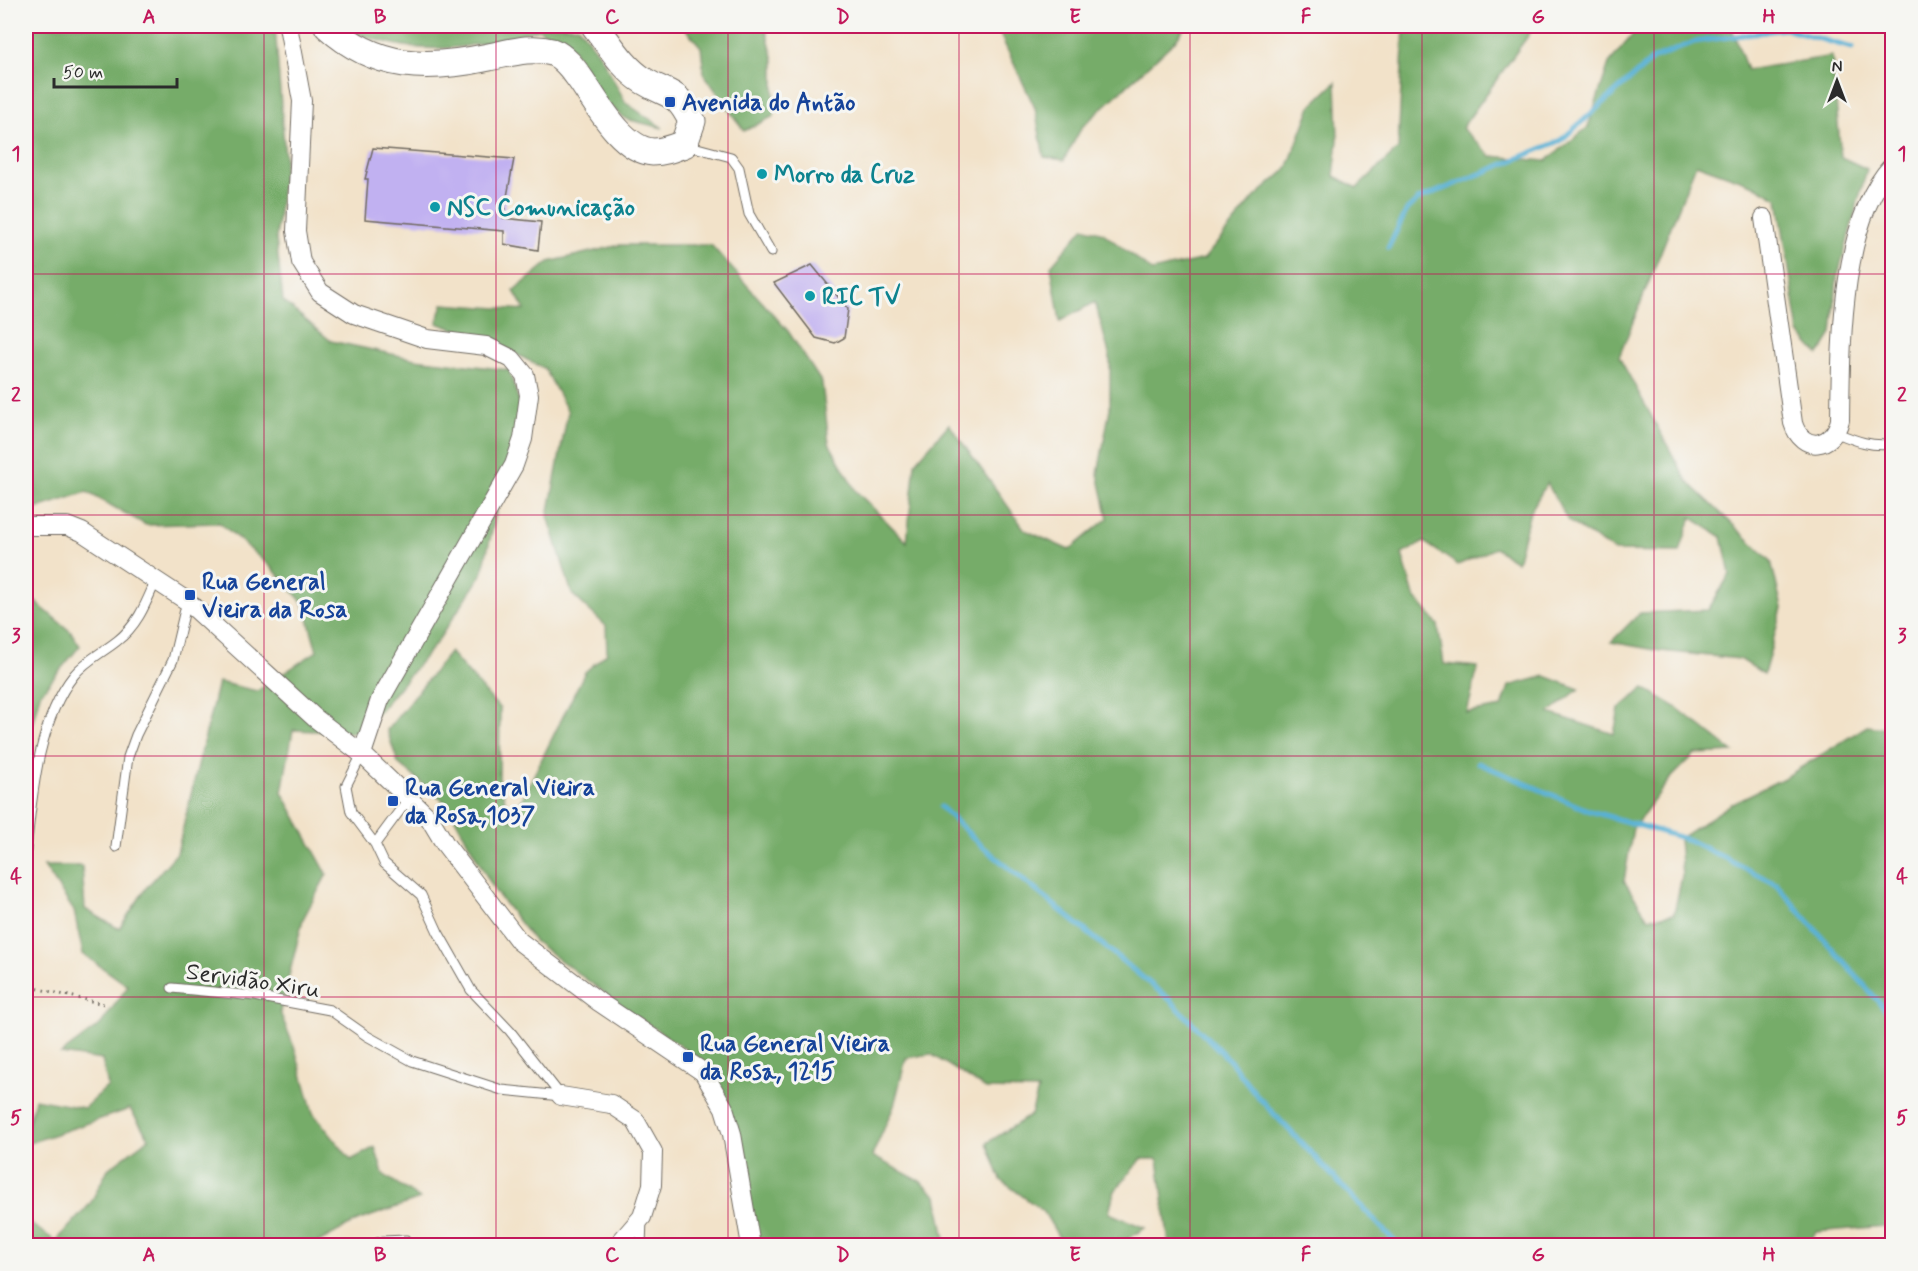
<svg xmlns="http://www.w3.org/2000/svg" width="1918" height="1271" font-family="Mynerve,sans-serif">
	<rect width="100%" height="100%" fill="#f6f6f2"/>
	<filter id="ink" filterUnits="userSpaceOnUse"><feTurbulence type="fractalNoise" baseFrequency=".0167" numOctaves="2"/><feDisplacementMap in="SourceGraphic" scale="12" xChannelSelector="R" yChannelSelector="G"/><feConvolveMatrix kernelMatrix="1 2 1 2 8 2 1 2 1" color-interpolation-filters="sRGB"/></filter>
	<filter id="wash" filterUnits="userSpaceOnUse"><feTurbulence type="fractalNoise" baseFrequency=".008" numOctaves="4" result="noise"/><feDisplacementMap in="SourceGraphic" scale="24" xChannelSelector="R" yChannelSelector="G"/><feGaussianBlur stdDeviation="1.35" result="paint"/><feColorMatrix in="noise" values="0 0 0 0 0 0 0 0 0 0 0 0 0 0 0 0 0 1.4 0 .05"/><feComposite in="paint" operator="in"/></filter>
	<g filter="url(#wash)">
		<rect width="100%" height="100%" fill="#f2e2c9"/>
		<path fill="#76ac69" stroke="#506c4a" stroke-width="1.5" d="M26,26H275L285,158L276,239L283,301L331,341L415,359L509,370L523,414L507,465L482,574L437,642L361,733L293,730L282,792L327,874L303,919L280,1012L296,1052L313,1113L351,1160L375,1147L383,1174L420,1199L357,1221L313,1245H26V1221L56,1241L90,1204L108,1169L149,1138L130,1109L26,1144V1132L35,1099L84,1108L108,1086L102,1060L61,1054L101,1024L128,986L83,954L74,911L44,866H82L85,909L119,929L146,888L177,853L218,682L257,691L317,651L304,604L272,568L220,523L146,525L87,492L26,512Z
			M344,26H578L600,55L626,103L663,128L626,119L602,100L573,49L539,29C482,44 437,58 378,40C366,37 354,34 344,26Z
			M683,26H765L774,60V116L744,131L704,74L701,47Z
			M996,26H1186L1174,42L1082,127L1064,160L1044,157L1035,108Z
			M1404,26H1535L1462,128L1491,156L1546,161L1588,127L1609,63L1640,26H1731L1747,70L1832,56L1841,157L1867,169L1837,278L1832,334L1819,355L1799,333L1778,199L1754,185L1696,164L1619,357L1687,481L1771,561L1782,608L1764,674L1740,659L1661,651L1611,642L1640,613L1708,610L1730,574L1722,537L1691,517L1680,552L1614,551L1568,521L1547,483L1530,512L1517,562L1495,548L1458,565L1424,542L1402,554L1414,596L1438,625L1444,664L1478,667L1467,713L1502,707L1509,686L1545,676L1579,689L1549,713L1614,734L1619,709L1644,688L1676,707L1733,752L1695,754L1669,780L1633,828L1624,881L1648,918L1674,914L1682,876L1679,839L1733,803L1786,777L1867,726L1892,729V1230L1886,1226L1816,1232L1809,1246L1169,1245L1158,1159H1141L1114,1192L1109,1213L1145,1228L1119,1245H1084L1061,1241L1044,1212L1001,1180L987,1143L1031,1115L1038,1090L986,1089L931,1054L906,1058L894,1106L872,1156L920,1181L937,1196L946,1245H752L737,1130L707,1064L636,1016L534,941L495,891L447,804L398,763L387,730L450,652L500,709L499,779L511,821L585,672L607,653L606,626L572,594L548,516L568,412L545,369L497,344L437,323L443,304L525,310L514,291L549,262L620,245H711L788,331L822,383L829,443L856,491L907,542L915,463L949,424L1025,530L1069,550L1108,518L1098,474L1110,408V357L1095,302L1060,321L1051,266L1084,227L1103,233L1152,271L1204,259L1255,197L1287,169L1311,106L1336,82L1338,140L1334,176L1357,188L1398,149Z
			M26,594L71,632L80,646L40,694L26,747Z"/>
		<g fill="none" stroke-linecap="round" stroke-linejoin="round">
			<path stroke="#58b1d5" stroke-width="5" d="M1388,248L1407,210L1419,199L1560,141L1653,59L1694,42L1785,29L1852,48
				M1478,763L1590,811L1689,840L1776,884L1892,1017
				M941,807L982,846L1169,999L1231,1062L1258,1097L1399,1246"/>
		</g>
		<g id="blocks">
			<path fill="#c1b1f1" d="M373,148L514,159L503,218L541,222L538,250L504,244V231L365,219L368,179H365Z
				M812,265L848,309L844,338L835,343L816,338L774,283Z"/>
		</g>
	</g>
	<g filter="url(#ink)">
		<use href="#blocks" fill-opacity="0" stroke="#716b62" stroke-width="1.5"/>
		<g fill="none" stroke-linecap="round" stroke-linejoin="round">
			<g stroke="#716b62" stroke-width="11">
				<path id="lane" d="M686,145L731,157L739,168L749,214L771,252
					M1837,433C1856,441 1872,447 1892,444
					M362,754L346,786L351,812L375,844
					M409,798L375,844L384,863L421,895L438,932L471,990L510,1031L561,1096
					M116,847L128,757L136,735L173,660L187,601
					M26,851C32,796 38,720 74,675C86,660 102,653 117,641C138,625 146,603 156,580
					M172,988L255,996L330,1010L367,1036L412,1061L502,1090L561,1096
					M369,1246L383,1241L406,1240
					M641,1246L642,1219"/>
			</g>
			<g stroke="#716b62" stroke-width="20">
				<path id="street" d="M288,26L302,101L296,231L301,262L320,292L354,314L427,339L486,346L512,359L525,375L529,395L523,439L514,465L380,700L362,754
					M1764,218L1793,423C1802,453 1833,449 1840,420C1841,347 1840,222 1892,166
					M26,526H67L82,532L187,601L315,718L362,754L430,819L445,844L519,941L599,1002L703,1072L724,1108L732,1134L751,1246
					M561,1096L611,1104L635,1120L653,1152L652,1185L642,1217L617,1246"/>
			</g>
			<g stroke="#716b62" stroke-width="29">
				<path id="secondary" d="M328,26C376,70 428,70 489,57C510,53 530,46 552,52C564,56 574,70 581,80C597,103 622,150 653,152C664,152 673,148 684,144L692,121C676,89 670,97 644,81C623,68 610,45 595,26"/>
			</g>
			<path stroke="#716b62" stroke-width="3" stroke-dasharray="1.5 4.5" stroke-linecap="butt" d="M26,986L104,1004"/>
			<use href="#lane" stroke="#fff" stroke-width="9"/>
			<use href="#street" stroke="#fff" stroke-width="18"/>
			<use href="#secondary" stroke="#fff" stroke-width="27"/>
		</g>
	</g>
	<path fill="none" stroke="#c2185b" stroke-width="1.5" stroke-opacity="0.55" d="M264,26V1246M496,26V1246M728,26V1246M959,26V1246M1190,26V1246M1422,26V1246M1654,26V1246M26,274H1892M26,515H1892M26,756H1892M26,997H1892"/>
	<g fill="#1a4fb4" stroke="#f6f6f2" stroke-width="2">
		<rect x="664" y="96" width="12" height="12" rx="3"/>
		<rect x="184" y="589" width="12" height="12" rx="3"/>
		<rect x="387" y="795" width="12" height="12" rx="3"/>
		<rect x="682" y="1051" width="12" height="12" rx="3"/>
	</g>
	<g fill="#0f9aa8" stroke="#f6f6f2" stroke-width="2">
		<circle cx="762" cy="174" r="6"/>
		<circle cx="435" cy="207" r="6"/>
		<circle cx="810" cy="296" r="6"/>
	</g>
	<g text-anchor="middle" stroke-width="6" stroke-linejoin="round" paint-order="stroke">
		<g font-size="24" font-weight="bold" fill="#164399" stroke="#f6f6f2" text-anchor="start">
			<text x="682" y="110">Avenida do Antão</text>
			<text x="202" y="589">Rua General<tspan x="202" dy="28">Vieira da Rosa</tspan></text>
			<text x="405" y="795">Rua General Vieira<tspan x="405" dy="28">da Rosa,1037</tspan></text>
			<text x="700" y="1051">Rua General Vieira<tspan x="700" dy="28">da Rosa, 1215</tspan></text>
		</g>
		<g font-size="24" font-weight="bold" fill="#0d838f" stroke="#f6f6f2" text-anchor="start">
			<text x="774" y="182">Morro da Cruz</text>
			<text x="447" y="215">NSC Comunicação</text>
			<text x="822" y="304">RIC TV</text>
		</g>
		<g font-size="24" fill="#2b2b2b" stroke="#f6f6f2">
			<text transform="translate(253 980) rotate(8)" y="8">Servidão Xiru</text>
		</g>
	</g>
	<rect width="1918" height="1271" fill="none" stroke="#f6f6f2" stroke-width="66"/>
	<g transform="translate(1837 81)" stroke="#f6f6f2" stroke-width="4.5" paint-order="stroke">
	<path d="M0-4.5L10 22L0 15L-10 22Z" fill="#2b2b2b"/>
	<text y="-9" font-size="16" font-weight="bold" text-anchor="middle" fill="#2b2b2b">N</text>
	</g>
	<path d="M54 78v9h123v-9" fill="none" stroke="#2b2b2b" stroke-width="3"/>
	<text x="63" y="78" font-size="18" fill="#2b2b2b" stroke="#f6f6f2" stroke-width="4.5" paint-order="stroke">50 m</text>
	<rect x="33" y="33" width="1852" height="1205" fill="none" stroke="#c2185b" stroke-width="2"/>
	<g font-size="20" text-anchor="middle" font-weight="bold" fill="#c2185b">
		<text x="149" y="23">A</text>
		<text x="380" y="23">B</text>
		<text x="612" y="23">C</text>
		<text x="843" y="23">D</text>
		<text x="1075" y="23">E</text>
		<text x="1306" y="23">F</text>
		<text x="1538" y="23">G</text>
		<text x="1769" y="23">H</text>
		<text x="16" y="160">1</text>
		<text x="1902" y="160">1</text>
		<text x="16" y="401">2</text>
		<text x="1902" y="401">2</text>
		<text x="16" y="642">3</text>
		<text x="1902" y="642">3</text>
		<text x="16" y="883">4</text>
		<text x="1902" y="883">4</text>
		<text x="16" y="1124">5</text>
		<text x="1902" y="1124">5</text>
		<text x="149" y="1261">A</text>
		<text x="380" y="1261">B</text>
		<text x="612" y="1261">C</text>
		<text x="843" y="1261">D</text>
		<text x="1075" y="1261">E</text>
		<text x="1306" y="1261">F</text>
		<text x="1538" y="1261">G</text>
		<text x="1769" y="1261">H</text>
	</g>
</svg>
